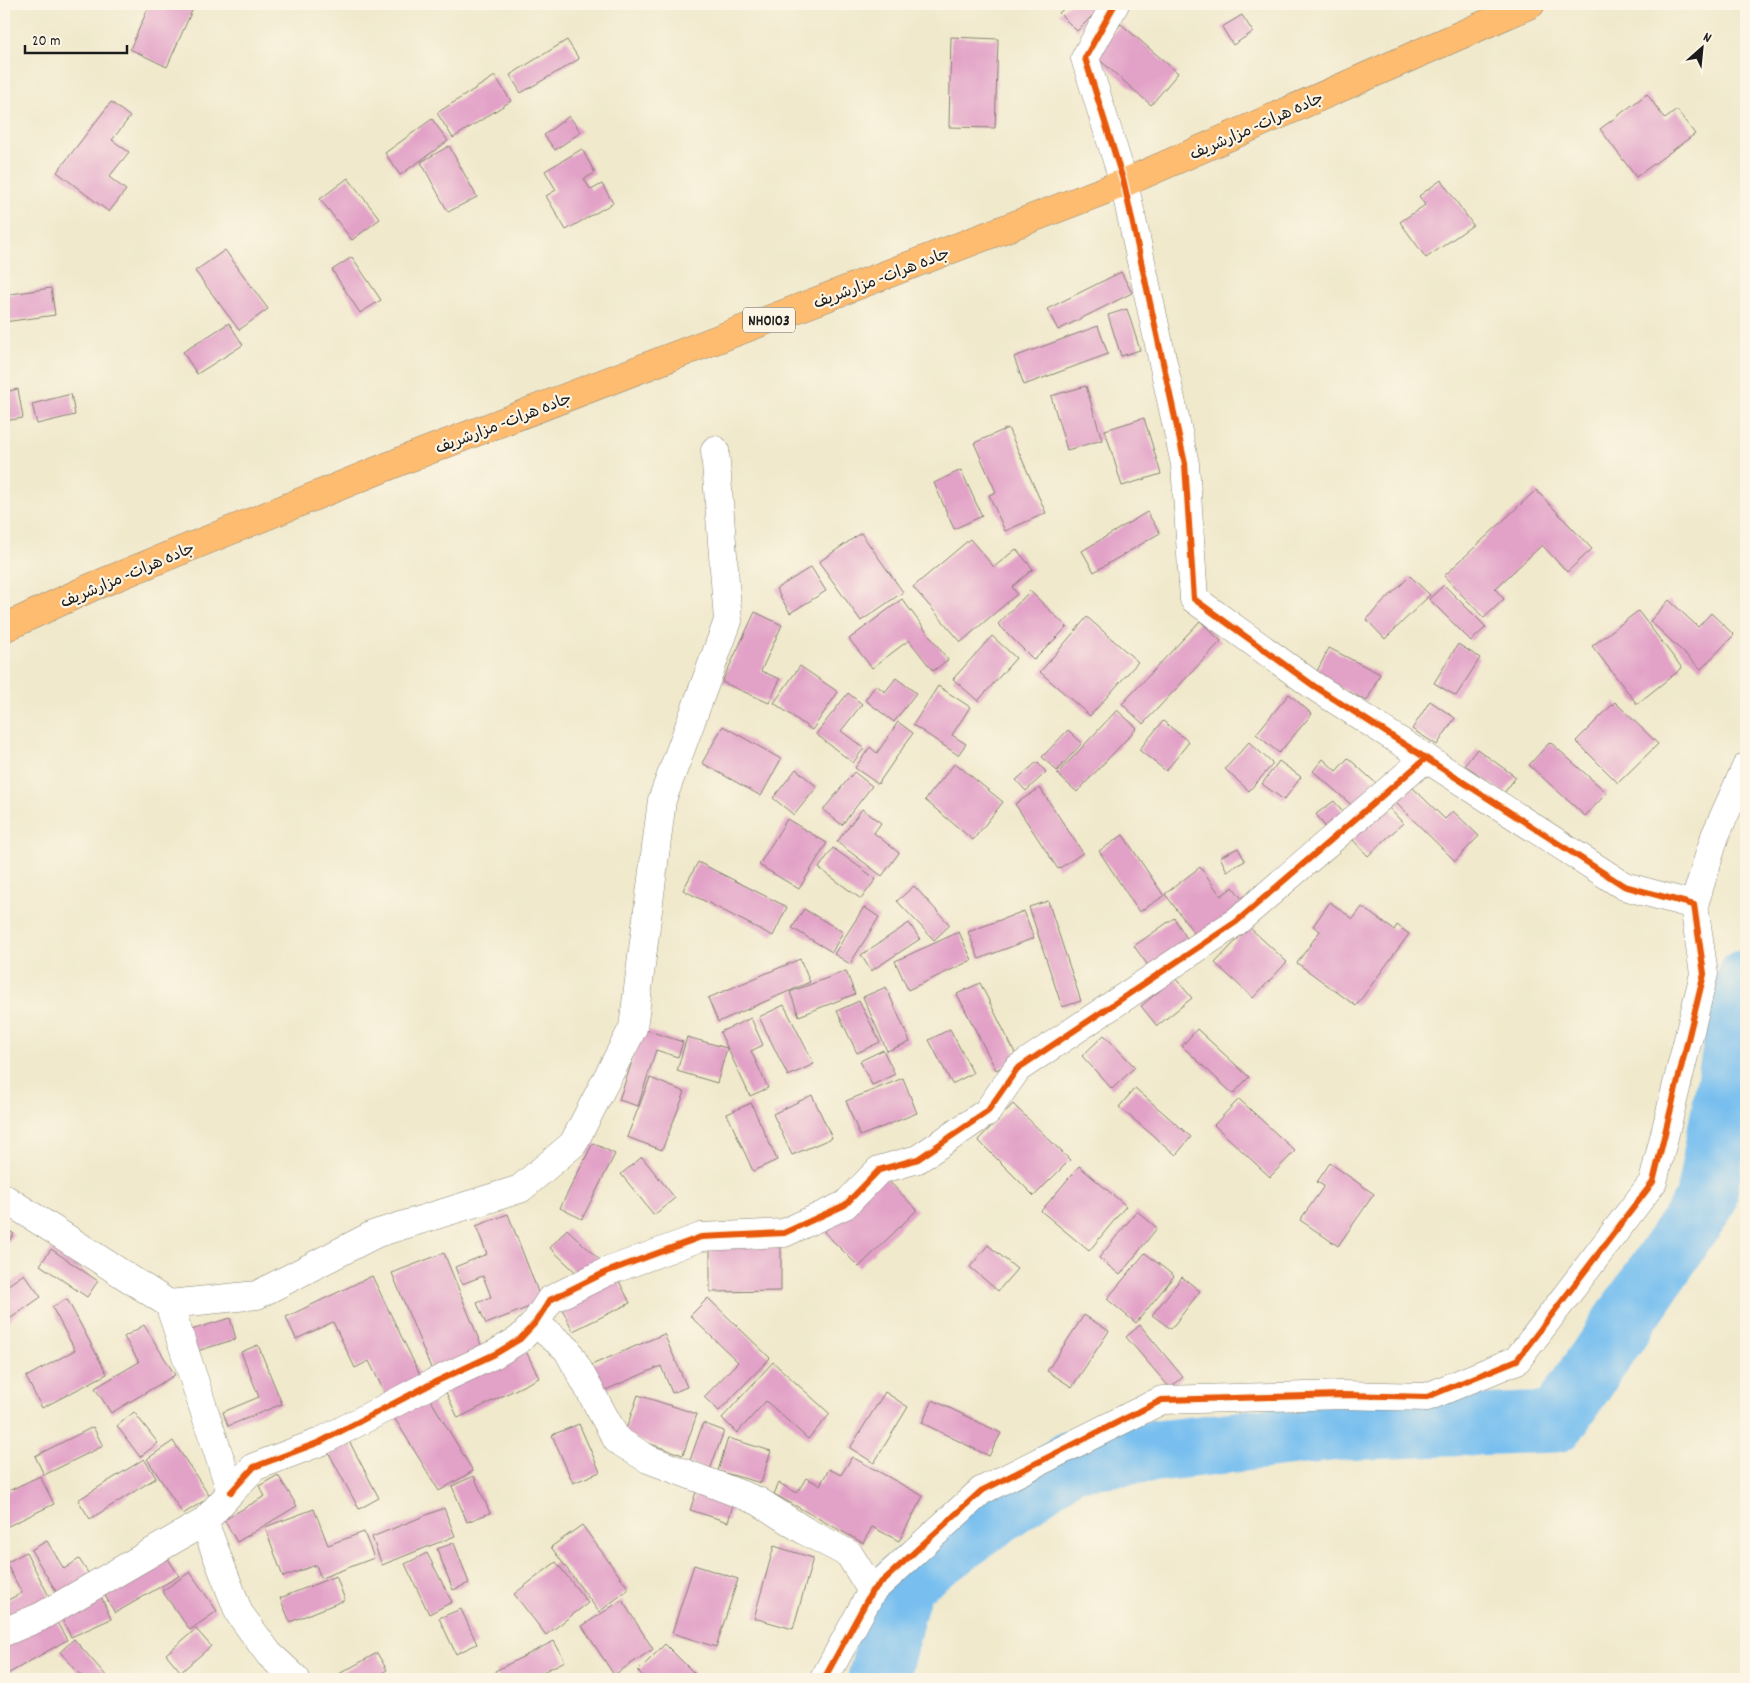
<svg xmlns="http://www.w3.org/2000/svg" width="1750" height="1683" font-family="Dekko,'Playpen Sans Arabic',sans-serif">
	<rect width="100%" height="100%" fill="#fcf5e5"/>
	<filter id="ink" filterUnits="userSpaceOnUse"><feTurbulence type="fractalNoise" baseFrequency=".02" numOctaves="2"/><feDisplacementMap in="SourceGraphic" scale="10" xChannelSelector="R" yChannelSelector="G"/><feConvolveMatrix kernelMatrix="1 2 1 2 8 2 1 2 1" color-interpolation-filters="sRGB"/></filter>
	<filter id="wash" filterUnits="userSpaceOnUse"><feTurbulence type="fractalNoise" baseFrequency=".0096" numOctaves="4" result="noise"/><feDisplacementMap in="SourceGraphic" scale="20" xChannelSelector="R" yChannelSelector="G"/><feGaussianBlur stdDeviation="1.12" result="paint"/><feColorMatrix in="noise" values="0 0 0 0 0 0 0 0 0 0 0 0 0 0 0 0 0 1.4 0 .05"/><feComposite in="paint" operator="in"/></filter>
	<g filter="url(#wash)">
		<rect width="100%" height="100%" fill="#f0e9cc"/>
		<g fill="none" stroke-linecap="round" stroke-linejoin="round">
			<path stroke="#78bfef" stroke-width="61" d="M878,1679L903,1582L1071,1461L1339,1430L1556,1422L1705,1202L1746,979"/>
		</g>
		<g id="blocks">
			<path fill="#e2a1c7" d="M150,4H188L194,6L167,67L130,49Z
				M1069,4H1104L1077,31L1059,13Z
				M1242,15L1253,32L1233,45L1222,27Z
				M1121,24L1178,73L1151,105L1094,55Z
				M951,37L998,39L995,128L949,127Z
				M567,40L579,59L521,93L510,75Z
				M495,76L511,101L453,138L437,113Z
				M1647,94L1665,119L1677,110L1695,134L1636,177L1600,129Z
				M111,102L130,117L112,140L129,152L109,177L126,190L109,212L57,172Z
				M569,116L581,132L555,150L544,135Z
				M432,119L448,141L400,175L385,153Z
				M449,146L477,197L448,212L421,162Z
				M582,149L595,173L584,179L591,190L602,184L613,203L566,230L546,196L556,190L545,171Z
				M348,178L380,219L352,240L320,199Z
				M1441,180L1473,225L1426,258L1400,222L1425,205L1419,196Z
				M225,250L268,309L239,330L195,271Z
				M352,257L381,300L360,313L332,270Z
				M1121,272L1132,293L1058,330L1047,309Z
				M51,288L55,315L4,322V295Z
				M1127,309L1140,350L1121,356L1108,315Z
				M229,323L243,345L197,374L183,352Z
				M1098,326L1108,354L1024,385L1014,357Z
				M1086,386L1102,440L1067,450L1051,396Z
				M18,389L23,418L4,421V392Z
				M71,394L75,415L37,424L32,404Z
				M1144,418L1161,474L1122,486L1105,430Z
				M1008,428L1046,513L1005,531L989,495L996,492L974,443Z
				M961,470L982,516L954,529L934,483Z
				M1536,490L1592,549L1567,572L1542,545L1495,589L1504,599L1484,618L1444,576Z
				M1147,512L1160,533L1094,572L1082,551Z
				M861,533L903,592L861,621L819,562Z
				M970,539L994,567L1016,549L1033,569L1012,587L1017,594L961,642L913,587Z
				M811,567L826,591L790,613L776,589Z
				M1410,576L1430,595L1385,639L1366,619Z
				M1444,585L1486,627L1471,641L1429,599Z
				M1030,591L1067,627L1034,660L998,624Z
				M902,599L948,660L933,671L909,640L872,668L849,639Z
				M1669,600L1698,627L1711,613L1734,635L1701,669L1650,621Z
				M1638,611L1682,668L1637,704L1592,646Z
				M755,612L782,625L761,671L780,679L769,703L722,682Z
				M1087,617L1138,662L1090,716L1040,672Z
				M1200,621L1221,641L1143,724L1122,704Z
				M992,636L1016,658L978,701L953,679Z
				M1458,644L1480,658L1456,696L1434,683Z
				M1329,648L1380,674L1367,701L1315,675Z
				M800,666L838,692L812,730L774,703Z
				M896,678L916,693L894,722L865,700L876,685L885,692Z
				M938,686L970,707L952,735L966,744L958,755L913,725Z
				M848,693L862,704L841,731L864,748L853,763L816,734Z
				M1289,694L1312,714L1279,753L1256,734Z
				M1430,701L1455,718L1437,745L1412,729Z
				M1615,702L1658,744L1618,783L1576,741Z
				M1117,710L1137,728L1077,792L1057,774Z
				M1163,721L1189,742L1166,771L1139,750Z
				M898,722L913,733L878,784L855,768L870,747L877,753Z
				M723,726L781,759L761,796L702,763Z
				M1068,730L1082,743L1057,771L1042,757Z
				M1249,742L1273,764L1249,791L1225,769Z
				M1550,742L1607,793L1585,816L1529,765Z
				M1477,749L1516,777L1504,793L1465,765Z
				M1348,758L1378,785L1356,809L1313,771L1323,759L1336,771Z
				M1279,761L1301,777L1284,800L1262,784Z
				M1037,762L1046,772L1026,791L1016,780Z
				M955,763L1003,802L973,840L925,800Z
				M796,769L817,787L794,815L773,798Z
				M854,772L872,786L842,825L823,810Z
				M1412,787L1445,819L1453,811L1479,836L1455,861L1396,803Z
				M1040,788L1083,853L1058,869L1015,804Z
				M1334,801L1344,814L1326,828L1316,814Z
				M1387,806L1403,823L1368,856L1352,839Z
				M862,809L881,823L874,833L899,853L882,876L837,842Z
				M787,819L827,843L799,889L759,865Z
				M1123,835L1164,896L1139,912L1099,851Z
				M833,848L876,879L861,899L819,868Z
				M1238,848L1245,861L1227,871L1220,857Z
				M698,862L787,907L773,936L683,890Z
				M1200,867L1221,896L1233,887L1245,903L1198,938L1165,894Z
				M914,886L950,925L934,940L897,901Z
				M1048,901L1081,1001L1062,1007L1029,907Z
				M1330,902L1353,919L1362,907L1394,930L1397,925L1409,934L1356,1006L1297,963L1320,931L1313,926Z
				M864,907L879,917L850,964L834,954Z
				M804,909L843,932L832,952L792,928Z
				M1024,911L1034,938L979,959L968,932Z
				M1174,918L1188,940L1149,967L1134,946Z
				M909,923L920,939L871,971L861,955Z
				M1249,927L1287,962L1253,998L1215,963Z
				M959,932L972,960L908,990L895,961Z
				M800,959L810,982L718,1022L708,998Z
				M846,971L855,994L799,1016L790,992Z
				M1175,978L1192,998L1157,1026L1141,1006Z
				M980,983L1018,1059L996,1070L957,994Z
				M886,987L910,1042L887,1051L863,997Z
				M859,1001L880,1042L857,1053L837,1011Z
				M784,1005L814,1064L788,1076L759,1017Z
				M751,1018L763,1045L751,1051L768,1088L750,1096L720,1032Z
				M643,1029L683,1042L678,1057L656,1050L638,1106L619,1100Z
				M950,1029L973,1073L952,1084L929,1040Z
				M1197,1029L1249,1077L1233,1094L1182,1046Z
				M1104,1035L1135,1067L1112,1089L1082,1056Z
				M687,1037L727,1048L717,1083L677,1071Z
				M883,1050L895,1074L872,1085L860,1061Z
				M650,1078L685,1092L662,1150L627,1137Z
				M903,1078L917,1113L860,1136L846,1101Z
				M1135,1088L1191,1137L1176,1155L1119,1107Z
				M812,1095L832,1138L792,1155L773,1114Z
				M1239,1099L1295,1151L1270,1177L1214,1125Z
				M751,1103L777,1160L753,1171L727,1114Z
				M1013,1104L1070,1160L1034,1196L978,1140Z
				M593,1143L615,1154L582,1219L560,1208Z
				M642,1157L675,1198L654,1215L621,1174Z
				M1330,1163L1374,1194L1338,1246L1300,1220L1324,1186L1317,1182Z
				M1079,1166L1126,1206L1089,1251L1041,1211Z
				M883,1175L917,1210L859,1267L824,1232Z
				M1137,1211L1157,1228L1120,1275L1099,1258Z
				M508,1214L542,1302L486,1324L477,1303L491,1297L483,1276L462,1284L455,1267L487,1254L476,1226Z
				M4,1227L14,1234L4,1248Z
				M567,1229L602,1262L585,1281L550,1248Z
				M988,1245L1017,1269L998,1291L970,1267Z
				M710,1247H781V1291L710,1292Z
				M51,1249L98,1281L87,1297L40,1265Z
				M444,1253L484,1352L433,1373L392,1273Z
				M1145,1253L1174,1276L1136,1323L1107,1299Z
				M615,1273L630,1303L573,1331L558,1301Z
				M24,1274L41,1297L4,1323V1288Z
				M372,1276L424,1383L388,1400L369,1361L355,1368L333,1322L296,1339L286,1317Z
				M1182,1277L1200,1291L1171,1329L1152,1315Z
				M708,1298L770,1358L719,1411L704,1397L738,1362L690,1316Z
				M67,1299L107,1374L42,1408L26,1377L75,1350L52,1307Z
				M1084,1315L1109,1331L1072,1387L1047,1371Z
				M230,1318L236,1339L194,1352L188,1331Z
				M144,1325L175,1375L111,1413L95,1388L139,1362L124,1337Z
				M1140,1325L1183,1377L1170,1388L1126,1337Z
				M664,1334L687,1387L672,1393L661,1366L601,1392L589,1366Z
				M258,1345L282,1404L228,1426L223,1412L259,1397L241,1352Z
				M523,1345L539,1378L458,1418L442,1384Z
				M773,1362L830,1414L808,1439L766,1401L737,1433L722,1418Z
				M885,1392L908,1407L874,1463L850,1448Z
				M427,1394L473,1471L439,1491L392,1414Z
				M638,1395L697,1414L683,1455L624,1435Z
				M933,1400L1001,1433L989,1456L922,1423Z
				M134,1412L158,1443L140,1457L117,1426Z
				M703,1423L724,1431L710,1470L689,1463Z
				M579,1424L600,1472L573,1483L552,1435Z
				M93,1427L103,1446L44,1475L35,1456Z
				M347,1437L379,1498L359,1509L326,1448Z
				M728,1438L771,1451L761,1483L718,1471Z
				M173,1441L210,1497L183,1514L147,1459Z
				M852,1457L923,1496L899,1541L872,1527L863,1543L774,1494L779,1483L797,1493L806,1478L820,1485L829,1469L841,1475Z
				M144,1459L156,1478L90,1519L78,1500Z
				M278,1475L297,1506L237,1542L224,1520L265,1496L259,1486Z
				M40,1476L54,1504L4,1528V1493Z
				M474,1476L490,1513L467,1522L452,1486Z
				M697,1489L734,1501L728,1522L690,1510Z
				M444,1508L455,1536L382,1565L372,1537Z
				M314,1509L328,1545L364,1532L374,1558L321,1578L316,1565L283,1577L265,1527Z
				M582,1525L629,1589L599,1612L551,1547Z
				M47,1541L64,1569L79,1559L94,1582L62,1601L31,1550Z
				M454,1543L469,1583L453,1590L437,1549Z
				M774,1546L813,1558L793,1629L754,1618Z
				M26,1552L51,1600L4,1625V1602L22,1593L6,1563Z
				M427,1553L452,1602L429,1614L405,1564Z
				M167,1557L179,1576L115,1613L104,1594Z
				M556,1562L588,1603L546,1635L514,1594Z
				M694,1565L738,1579L716,1647L672,1633Z
				M190,1572L217,1611L190,1630L162,1591Z
				M336,1576L345,1600L290,1622L280,1598Z
				M100,1594L111,1619L71,1637L59,1613Z
				M622,1600L653,1649L614,1675L582,1626Z
				M461,1609L477,1644L456,1654L439,1618Z
				M54,1617L67,1640L4,1676V1647Z
				M196,1629L211,1646L181,1672L166,1654Z
				M74,1639L109,1679H84L60,1652Z
				M554,1641L565,1661L529,1679H499L495,1671Z
				M665,1644L700,1679H646L638,1671Z
				M377,1653L387,1670L373,1678L374,1679H342L339,1674Z"/>
		</g>
	</g>
	<g filter="url(#ink)">
		<use href="#blocks" fill-opacity="0" stroke="#868274" stroke-width="1"/>
		<g fill="none" stroke-linecap="round" stroke-linejoin="round">
			<g stroke="#868274" stroke-width="29">
				<path id="minor" d="M1115,4L1085,58L1124,183
					M1694,905L1715,836L1746,767
					M4,1198L169,1304L231,1492L204,1522L40,1617L4,1632
					M169,1304L257,1295L375,1234L520,1189L573,1144L633,1028L662,800L728,621L715,450
					M535,1323L567,1349L617,1440L648,1459L758,1501L805,1531L849,1554L872,1591
					M231,1492L254,1467L320,1442L431,1384L495,1354L520,1339L535,1323L550,1300L606,1272L701,1237L784,1233L845,1205L879,1170L918,1159L987,1112L1017,1069L1236,922L1426,758
					M204,1522L239,1613L269,1654L296,1679"/>
			</g>
			<g stroke="#868274" stroke-width="29">
				<path id="tertiary" d="M824,1679L872,1591L981,1491L1162,1400L1342,1395L1427,1397L1517,1360L1653,1182L1704,974L1694,905L1624,886L1314,686L1194,599L1185,464L1124,183"/>
			</g>
			<g stroke="#868274" stroke-width="29">
				<path id="trunk" d="M4,628L92,587L406,459L1124,183L1531,4"/>
			</g>
			<use href="#minor" stroke="#fff" stroke-width="28"/>
			<use href="#tertiary" stroke="#fff" stroke-width="28"/>
			<use href="#trunk" stroke="#febc70" stroke-width="28"/>
			<g stroke="#fcf5e5" stroke-width="9">
				<path id="cycleway" d="M231,1492L254,1467L320,1442L431,1384L495,1354L520,1339L535,1323L550,1300L606,1272L701,1237L784,1233L845,1205L879,1170L918,1159L987,1112L1017,1069L1236,922L1426,758
					M824,1679L872,1591L981,1491L1162,1400L1342,1395L1427,1397L1517,1360L1653,1182L1704,974L1694,905L1624,886L1314,686L1194,599L1185,464L1124,183L1085,58L1115,4"/>
			</g>
			<use href="#cycleway" stroke="#e8590c" stroke-width="6"/>
		</g>
	</g>
	<g text-anchor="middle" stroke-width="4.5" stroke-linejoin="round" paint-order="stroke">
		<rect fill="#fcf5e5" stroke="#5f5d58" stroke-width="1" x="743" y="307.5" width="52" height="25" rx="4"/>
		<g font-size="15" font-weight="bold" fill="#1c1c1c">
			<text x="769" y="325">NH0103</text>
		</g>
		<g font-size="16" fill="#1c1c1c" stroke="#fcf5e5">
			<text transform="translate(1256 125) rotate(-24)" y="6">جاده هرات- مزارشریف</text>
			<text transform="translate(881 277) rotate(-21)" y="6">جاده هرات- مزارشریف</text>
			<text transform="translate(503 422) rotate(-21)" y="6">جاده هرات- مزارشریف</text>
			<text transform="translate(127 574) rotate(-23)" y="6">جاده هرات- مزارشریف</text>
		</g>
	</g>
	<rect width="1750" height="1683" fill="none" stroke="#fcf5e5" stroke-width="20"/>
	<g transform="translate(1702 48) rotate(27)" stroke="#fcf5e5" stroke-width="4" paint-order="stroke">
	<path d="M0-4L9 19L0 12L-9 19Z" fill="#1c1c1c"/>
	<text y="-8" font-size="14" font-weight="bold" text-anchor="middle" fill="#1c1c1c">N</text>
	</g>
	<path d="M25 45v8h102v-8" fill="none" stroke="#1c1c1c" stroke-width="2.5"/>
	<text x="32" y="45" font-size="15" fill="#1c1c1c" stroke="#fcf5e5" stroke-width="4" paint-order="stroke">20 m</text>
</svg>
